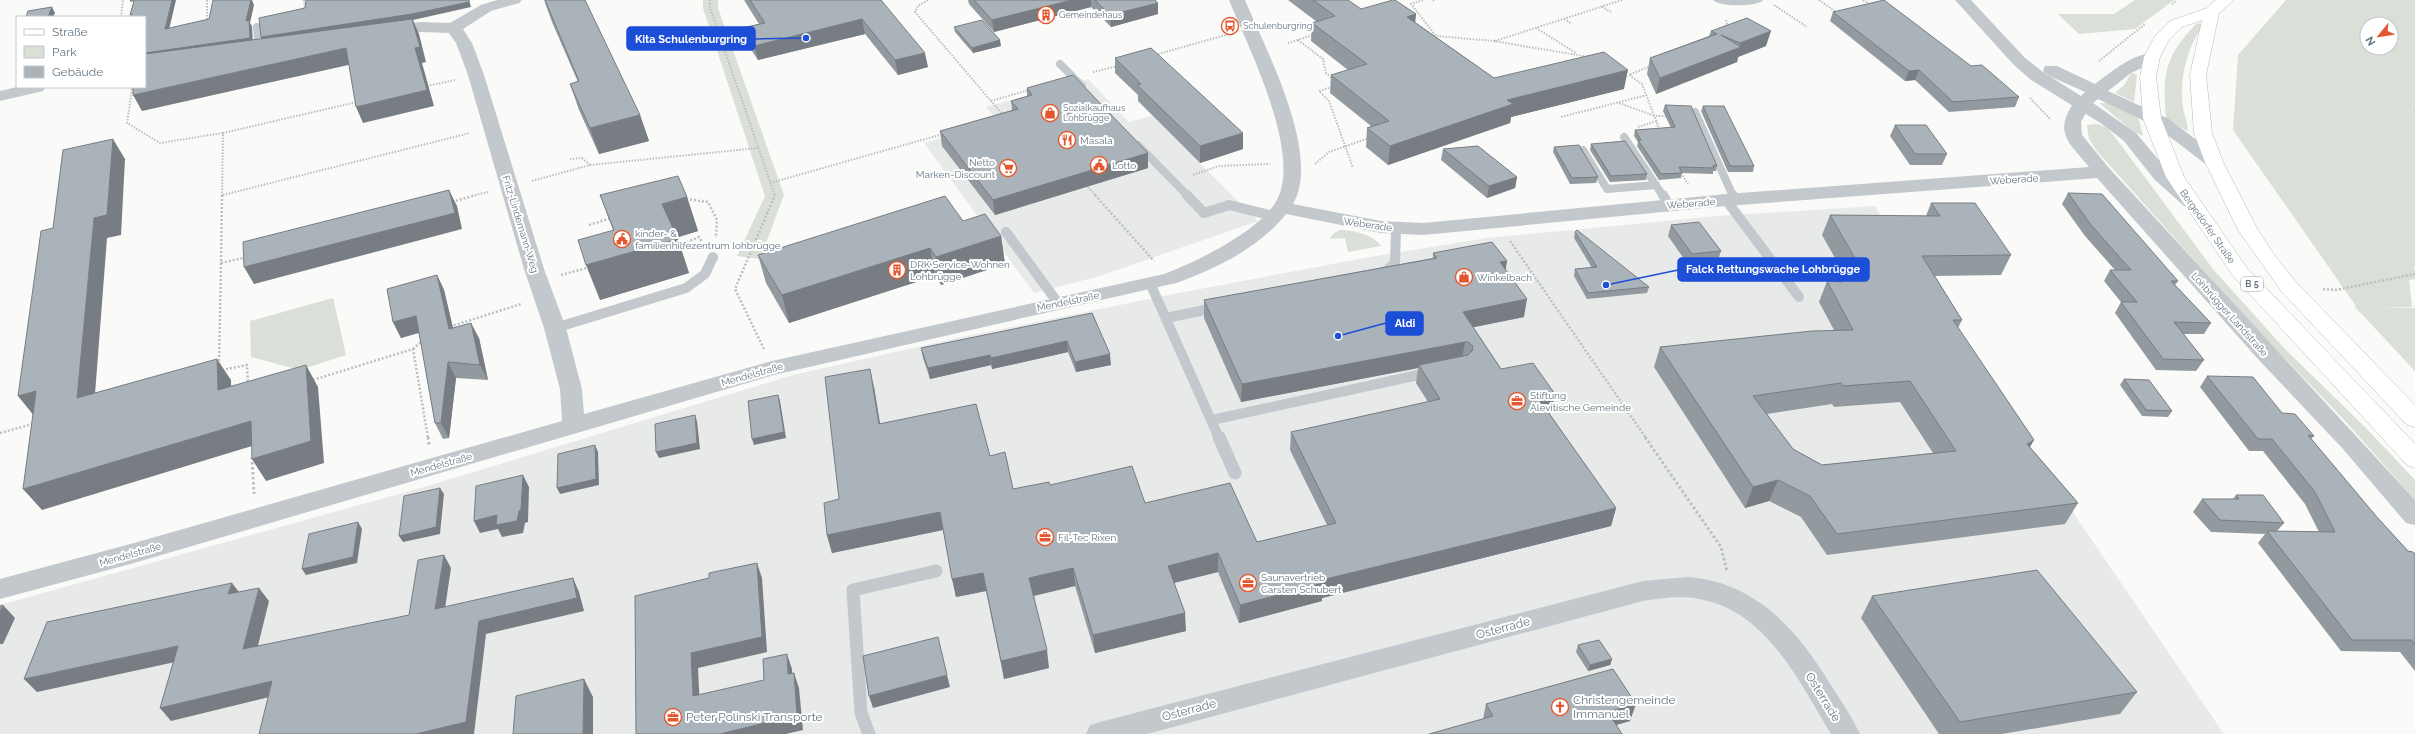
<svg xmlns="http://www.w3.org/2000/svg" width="2415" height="734" font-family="Raleway,sans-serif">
	<rect width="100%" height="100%" fill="#fafaf8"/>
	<path fill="#e8e9e9" d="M1088,79L1129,122L1152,116L1258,221L1100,276L1034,293L924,143L999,122L986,107Z
		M1875,206L1961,348L2224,734H0V605L431,485L793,375L962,337L1184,292L1370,257L1487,238L1718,216Z"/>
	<path fill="#dadfd7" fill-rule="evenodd" d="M703,0H718V8L784,195L760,259L737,256L765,196L703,8Z
		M2135,0H2174L2135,29L2079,34L2058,14H2114Z
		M2286,0H2415V267L2413,268L2415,270V279L2409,280L2412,307H2379L2415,308V371L2354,306H2356L2233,130L2238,55ZM2367,24H2391V48H2367Z
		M2197,23L2202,24V27C2186,50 2179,80 2183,108C2184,114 2189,126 2187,131L2166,118C2162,74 2165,56 2197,23Z
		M2131,73L2137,74L2134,102L2115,93L2125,84Z
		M2099,103H2107L2138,117L2143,136L2134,132Z
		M2098,124L2107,128L2115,137L2213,269L2283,347L2368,430L2415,480V500L2347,423L2247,319L2096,150L2089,139L2087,125Z
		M1340,230C1354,230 1374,235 1381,246L1348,252L1345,238L1329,239L1334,233Z
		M333,298L346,355L300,370L251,357L250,321Z"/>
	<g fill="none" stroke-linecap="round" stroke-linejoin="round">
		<g stroke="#b5babe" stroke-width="1">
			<path id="primary" d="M2216,0H2234L2219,13L2206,75L2212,133L2223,162L2258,230L2275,256L2296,282L2415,405V427L2407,425L2282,292L2238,230L2205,162L2194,133L2190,75L2202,20L2182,27L2168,41L2160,57L2156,77L2161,118L2184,177L2247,268L2415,444V468L2407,465L2233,276L2166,177L2143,118L2140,77L2144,57L2155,36L2170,21L2207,8Z"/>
		</g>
		<path stroke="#bbbfc2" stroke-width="2" stroke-dasharray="1.5 1.5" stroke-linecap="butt" d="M207,0V21
			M304,0L305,11
			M710,0V8L775,196
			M928,0L918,6L915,12L1003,115
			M1423,0L1411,4L1436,36L1494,41L1589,57
			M1433,0L1435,1
			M1819,0L1836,12
			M1863,0L1871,5
			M2172,4L2177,0
			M1774,5L1807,27
			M1602,7L1611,12
			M121,17L123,0
			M1564,19L1572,24
			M1536,28L1576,53
			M1723,29L1727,24L1726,19
			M1298,40L1323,59L1326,73L1333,79
			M1495,41L1622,0
			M1288,43L1313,35
			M1155,55L1229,34
			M2099,61L2145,24
			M1651,66L1629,75L1642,84L1660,131
			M1093,72L1118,66
			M427,86L455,80
			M130,87L132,89L127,123L160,143L223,133L222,196
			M1332,87L1319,91L1329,101L1353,168
			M2030,98L2051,120
			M991,101L1029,90
			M1619,103L1655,116H1668
			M2415,111V114
			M1561,117L1647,95
			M1638,127L1657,121
			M223,133L357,102
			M570,159L582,158L590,165
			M1315,164L1329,152L1369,138
			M1681,173L1688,184
			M1193,175L1219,166L1270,164
			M532,181L590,165L758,148
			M770,183L943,134
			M1088,187L1096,196
			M223,195L470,133
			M472,196L488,192"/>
		<path stroke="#bbbfc2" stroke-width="2.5" stroke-dasharray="2 2" stroke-linecap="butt" d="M222,195L221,263L247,257
			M1095,195L1154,261
			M686,199L708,202L717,220L716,238
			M452,202L476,195
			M589,225L611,218
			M1510,241L1646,438
			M679,245L699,237L702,242
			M680,248L699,243
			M561,275L590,267
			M2323,289L2336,290L2415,274
			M454,330L455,325L521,304
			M413,349L423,340
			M764,349L735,289L775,195
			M219,365L221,263
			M222,370L247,365L248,384
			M313,380L413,349L428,438
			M0,433L33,424"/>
		<path stroke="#bbbfc2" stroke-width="3" stroke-dasharray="2.5 2.5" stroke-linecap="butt" d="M428,437L429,445
			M1645,437L1721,547L1727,571
			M252,457L254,494"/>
		<path stroke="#c3c8cc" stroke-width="8" d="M257,27L259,48
			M1060,64L1082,86
			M1695,112L1733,196
			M1624,137L1663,196
			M1138,145L1188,196
			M1583,150L1607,189L1656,185"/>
		<path stroke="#c3c8cc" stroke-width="10" d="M1187,195L1204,213L1229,205L1273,216
			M1663,195L1669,205
			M1733,195L1735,200
			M1726,200L1799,297
			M1006,232L1058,303
			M1382,274L1395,263L1396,228
			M1150,283L1219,438
			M1166,318L1219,307
			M555,328L686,288L705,274L713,257
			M1212,420L1432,372"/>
		<path stroke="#c3c8cc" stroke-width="13" d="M1219,437L1235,473
			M869,734L861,713L853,590L936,571"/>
		<path fill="#c3c8cc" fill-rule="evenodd" d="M497,0H522L519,3L491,11L463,29L472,43L484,75L544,269L566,328L582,389L584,414L772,361L1164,274C1196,262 1260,231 1277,200C1302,152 1248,47 1229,0H1245C1265,48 1322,154 1293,204L1381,221L1423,223L1726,194L2089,167C2067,140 2053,133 2076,99H2088L2091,103L2081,122L2082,135L2109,168L2415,500V525L2406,523L2343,449L2258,359L2097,178L1726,206L1423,235L1381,233L1286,214C1260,247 1216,269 1176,283L774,375L134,563L0,599V579L134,543L562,421L560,389L544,328L524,269L468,75L456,43L449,33L421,32L386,36L380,34L378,31L380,28L386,26L421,22L450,23L481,5Z
			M1713,0H1763C1758,7 1718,7 1713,0Z
			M17,87H45L43,91L0,101V91Z
			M1688,577C1757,582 1799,632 1832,687C1842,702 1852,717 1860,734H1831C1800,683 1768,614 1704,600C1684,595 1663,598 1643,601L1147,734H1086L1090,725L1100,722L1643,581Z"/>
		<path fill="#c3c8cc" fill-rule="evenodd" d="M1955,0H1971L2025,58L2043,72L2081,96L2085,92L2045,74L2043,70L2045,66H2057L2095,84C2110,73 2138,49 2158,54L2160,57L2158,60L2131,73L2108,91L2169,119L2220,158L2223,162L2220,166H2208L2157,127L2098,99L2093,103L2136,133L2168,171L2198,198L2201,202L2198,206H2184L2154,179L2124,141L2102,124L2031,80L2013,64Z"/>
		<use href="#primary" fill="#fff" fill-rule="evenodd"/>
	</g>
	<path fill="#929a9f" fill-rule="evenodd" d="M544,0L640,115L649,141L599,154L579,110L570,84L578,82L552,22Z
		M744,0H881L928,67L898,75L865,34L758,60L746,42L742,28L759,24Z
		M968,0H1155L1158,14L1111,27L1091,7L994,32L969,4Z
		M1288,0H1348L1361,9L1416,14L1415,22L1494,78L1624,89L1511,117L1510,123L1388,165L1366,147L1367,128L1371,126L1330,93L1331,75L1348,70L1311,41L1312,23L1317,22Z
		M1833,12L1971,66L2019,97L2015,107L1949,112L1915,80L1905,81L1830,21Z
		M954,27L1001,46L973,53L955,32Z
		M1711,31L1766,46L1738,57L1737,62L1656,94L1647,74L1650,58L1709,36Z
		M1115,58L1243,149L1200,163L1138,101V95L1115,73Z
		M1027,88L1148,153V168L995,215L942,146L940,131L1012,110L1011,101L1027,96Z
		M1665,105L1717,166L1716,171H1713V174L1682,173L1681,178L1659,180L1637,146L1638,142L1634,136L1635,130L1671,128L1663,111Z
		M1703,106L1754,166L1753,172H1728L1701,111Z
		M1895,125L1947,154L1942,165H1910L1890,136Z
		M1591,144L1647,174L1646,180L1610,182L1590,150Z
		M1554,147L1598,177L1596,183L1570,184L1553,152Z
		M1443,149L1517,177L1515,188L1487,198L1441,160Z
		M2068,193L2178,281L2175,285L2211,323L2204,334H2183L2204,360L2196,371L2156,370L2115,313L2121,302L2104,281L2110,270H2115L2085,236L2062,204Z
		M600,195L687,197L698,231L677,237L689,273L600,300L613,230Z
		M1931,203L2011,255L2001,275L1935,276L1962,320L1958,328L2030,447L2078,503L2065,524L1827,555L1801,517L1769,501L1745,508L1654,367L1660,347L1834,330L1819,302L1827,281L1835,282L1838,274H1844L1822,235L1830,215L1926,216ZM1900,402L1933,453L1822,465L1793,449L1767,414L1832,404L1834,407Z
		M963,221L1001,236L1005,264L941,285L935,276L789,323L766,283L758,255Z
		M1671,225L1721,251L1717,263L1689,266L1668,236Z
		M1575,232L1649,287L1647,293L1587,299L1574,276L1575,269L1592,268L1574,238Z
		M1433,253L1507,261L1505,270L1524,317L1473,327L1501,369L1555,394L1551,412L1549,413L1616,508L1611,526L1322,598V601L1239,623L1218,572L1174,583L1186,631L1095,653L1075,586L1034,596L1049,668L1004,679L986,591L956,597L943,530L832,553L827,535L839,499L874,387L880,424L990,456L1013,489L1050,485L1145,503L1257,542L1327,525L1290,450L1291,432L1428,402L1416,383L1418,368L1241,402L1204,318V300L1433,258Z
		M437,275L444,290L453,328L479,338L488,380L456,378L449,438L443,439L435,423L419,333L401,338L393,322Z
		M1092,313L1111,365L1076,372L1068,352L992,369L991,365L930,379L923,358L921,348Z
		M2207,376L2282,413L2314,436L2311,439L2376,516L2408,551L2415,554V671L2400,652L2341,651L2258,543L2265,534L2211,532L2193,512L2202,499H2233L2236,495L2284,523L2277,531L2319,532L2305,504L2263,451H2249L2200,387Z
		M2124,379L2172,411L2168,417L2142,416L2120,385Z
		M1872,596L2137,692L2120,714L2002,734H1939L1861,618Z
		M1578,645L1612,659L1610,665L1588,671L1576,652Z
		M1486,704L1630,721L1616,725L1483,719Z"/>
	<path fill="#777d82" d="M172,0H176L168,34L165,29Z
		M248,0H252L254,5L250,23L252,26L253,44L145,59V53L246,21Z
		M469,0L471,7L413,20L419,34L426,62L422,63L434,106L363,123L356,107L415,48L264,42L261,37Z
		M1072,0H1091V7L994,32L992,20Z
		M1158,3V14L1111,27L1110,15Z
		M52,7L55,13L53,17H48Z
		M1416,14L1414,32L1407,17Z
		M862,19L865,34L758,60L754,46Z
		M1771,31L1766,46L1738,57L1737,62L1656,94L1660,78L1739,48L1740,43Z
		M1000,40L1001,46L973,53L972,48Z
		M346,48L353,64L142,111L133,95Z
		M925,53L928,67L898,75L895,60Z
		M1628,70L1624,89L1511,117L1510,123L1388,165L1390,146L1507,100Z
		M1919,70L1915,80L1905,81L1909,71Z
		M640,115L649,141L599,154L590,128Z
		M1243,133V149L1200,163V146Z
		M113,139L125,159L121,235L107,238L93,420L77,398L94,218Z
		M1148,153V168L995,215L993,200Z
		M1517,177L1515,188L1487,198L1489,186Z
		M449,190L457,206L462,229L254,284L244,267Z
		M687,197L698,231L673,239L662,204Z
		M1001,236L1005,264L941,285L936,257Z
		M678,239L689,273L600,300L586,265Z
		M930,248L935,276L789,323L782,295Z
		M1507,261L1504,279L1500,262Z
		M437,275L444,290L457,345L449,329Z
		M1527,299L1524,317L1460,330L1463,312Z
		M416,316L424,331L401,338L393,322Z
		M471,323L479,338L488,380L480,365Z
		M1067,341L1068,352L992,369L991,358Z
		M1465,342L1462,359L1419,365L1418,368L1241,402L1242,384Z
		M1110,354L1111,365L1076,372L1075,362Z
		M990,355L991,365L930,379L928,368Z
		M217,359L231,380L232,412L218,390Z
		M448,362L456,378L449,438L441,423Z
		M306,365L318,387L324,463L266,481L252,459Z
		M870,369L874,387L883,442L879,424Z
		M36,391L35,417L18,396Z
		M1555,394L1551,412L1534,416L1538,398Z
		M778,395L780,401L786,438L754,445L752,439Z
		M695,415L697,421L700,449L659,458L656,452Z
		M251,421L265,442L42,510L23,489Z
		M2034,440L2022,461L2027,444Z
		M595,445L598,452L599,485L560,494L557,488Z
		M523,475L529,487L528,522L525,523L523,533L502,537L498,529L480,533L474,521Z
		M1778,480L1769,501L1745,508L1753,487Z
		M440,488L444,494L440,534L403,542L399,536Z
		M1616,508L1611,526L1322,598V601L1239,623L1240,605L1322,580Z
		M940,512L943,530L832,553L827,535Z
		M358,522L362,529L357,563L306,575L302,569Z
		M1218,553V572L1169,584L1168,566Z
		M444,555L451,568L443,622L435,609Z
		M757,563L762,578L767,652L698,668L700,710L693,696L691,653Z
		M1073,568L1075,586L1032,596L1029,578Z
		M983,573L986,591L956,597L952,579Z
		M573,578L579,592L584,611L486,634L474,734H416L479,621Z
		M232,583L242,596L228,594Z
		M259,588L269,601L254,662L243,649Z
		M3,605L15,618L3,644H0V613Z
		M1185,613L1186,631L1095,653L1093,635Z
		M178,646L189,659L37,692L24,679Z
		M1047,650L1049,668L1004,679L1001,661Z
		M787,654L792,669L793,689L788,674Z
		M1612,659L1610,665L1588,671L1590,665Z
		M794,673L799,688L803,730L786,734H720Z
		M947,675L950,687L873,708L869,696Z
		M584,679L593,697V734H583Z
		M272,681L282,694L171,721L160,708Z
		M1636,704L1630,721L1602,729L1608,712Z"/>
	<path fill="#aab3b9" stroke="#777d82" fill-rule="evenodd" d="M131,0H172L165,29L209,19L213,0H251L246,21L249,20L250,38L145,53V17H131L132,14L130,15L134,1H130Z
		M306,0H469V2L412,14L261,37L259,18L305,8Z
		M545,0H585L640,115L590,128L570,84L579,81Z
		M750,0H881L925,53L895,60L862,19L754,46L742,28L765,23Z
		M974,0H1072L992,20Z
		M1095,0H1155L1158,3L1110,15Z
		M1313,0H1348L1361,9L1393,0H1395L1416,14L1407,17L1494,78L1604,52L1628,70L1507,100L1513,104L1390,146L1367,128L1389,121L1331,75L1367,64L1312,23L1335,16Z
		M1884,0L1971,66L1982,65L2019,97L1953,102L1919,70L1909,71L1833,12Z
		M52,7L48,17H26L28,11Z
		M1747,18L1771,31L1740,43L1721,35L1741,47L1660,78L1650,58L1717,34L1711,31Z
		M412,19L420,47L415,48L427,90L356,107L346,48L133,95V87H145V54Z
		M982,20L1000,40L972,48L954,27Z
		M1151,48L1243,133L1200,146L1137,85L1141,84L1115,58Z
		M1073,75L1148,153L993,200L940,131L1018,109L1011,101L1032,95L1027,88Z
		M1665,105L1691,106L1717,166L1713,165L1714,168L1679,167L1682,173L1661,174L1638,140H1641L1635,130L1675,127Z
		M1703,106H1724L1754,166H1730Z
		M1895,125H1926L1947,154H1915Z
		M113,139L107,215L94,218L77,398L217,359L218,390L306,365L311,441L252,459L251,421L23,489L36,391L18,396L41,231L53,228L63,150Z
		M1625,141L1647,174L1611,176L1591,144Z
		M1579,145L1598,177L1572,178L1554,147Z
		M1478,146L1517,177L1489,186L1443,149Z
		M678,176L687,197L662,204L678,239L586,265L578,240L614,230L600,195Z
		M449,190L455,213L244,267L243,242Z
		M2068,193L2102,194L2178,281H2171L2211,323L2174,322L2204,360L2163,359L2121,302H2137L2110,270H2131L2091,225Z
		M945,196L963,221L985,214L1001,236L936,257L930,248L782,295L758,255Z
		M1931,203H1975L2011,255L1922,256L1962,320H1953L2034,440L2027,444L2078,503L1837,534L1810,496L1778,480L1753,487L1660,347L1812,331L1853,330L1827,281L1842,282L1838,274H1864L1830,215L1940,216ZM1910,381L1956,451L1822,465L1793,449L1753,396L1841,383L1843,386Z
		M1699,222L1721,251L1692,254L1671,225Z
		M1577,230L1649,287L1588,293L1575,269L1597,267L1575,232Z
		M1492,242L1507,261L1500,262L1527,299L1463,312L1501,369L1533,363L1555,394L1538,398L1616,508L1322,580L1323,583L1240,605L1218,553L1168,566L1185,613L1093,635L1073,568L1029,578L1047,650L1001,661L983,573L952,579L940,512L827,535L824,503L839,499L825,377L870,369L879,424L976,404L990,456L1005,452L1013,489L1049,482L1050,485L1132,466L1145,503L1230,483L1257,542L1336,523L1291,432L1440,399L1419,365L1468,355L1472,351L1473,346L1468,342H1465L1242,384L1204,300L1437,258L1433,253Z
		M437,275L449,329L471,323L480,365L448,362L441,423H435L416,316L393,322L387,289Z
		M1092,313L1110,354L1075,362L1067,341L991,358L990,355L928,368L921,348Z
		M2207,376L2253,377L2282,413L2295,414L2314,436L2308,435L2376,516L2408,551L2413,552L2415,554V645L2412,640H2352L2267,531L2335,532L2315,492L2272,439H2258Z
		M2124,379L2149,380L2172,411L2146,410Z
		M778,395L784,432L752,439L748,401Z
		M695,415L697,443L656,452L655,424Z
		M595,445L596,479L557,488L558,454Z
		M523,475L521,510L519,511L517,521L496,525L497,515L474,521L476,486Z
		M440,488L436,527L399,536L404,496Z
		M2236,495H2263L2284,523L2220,520L2202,499H2239Z
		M358,522L353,557L302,569L309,534Z
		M444,555L435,609L573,578L577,598L479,621L466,722L416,734H259L272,681L160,708L178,646L24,679L47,622L232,583L228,594L259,588L243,649L409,615L418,560Z
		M757,563L762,637L691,653L693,696L764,680L763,659L787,654L788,674L794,673L797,715L720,734H636L635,596L709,578V573Z
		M2037,570L2137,692L1960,722L1872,596Z
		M3,605L0,613V606Z
		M938,637L947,675L869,696L863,656Z
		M1599,640L1612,659L1590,665L1578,645Z
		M1613,669L1636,704L1608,712L1622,734H1429L1493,716L1486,704Z
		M584,679L583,734H513L516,696Z"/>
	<defs>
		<g id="building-ring" transform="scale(0.9)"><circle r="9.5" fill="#fff" stroke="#e4572e" stroke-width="1.5"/><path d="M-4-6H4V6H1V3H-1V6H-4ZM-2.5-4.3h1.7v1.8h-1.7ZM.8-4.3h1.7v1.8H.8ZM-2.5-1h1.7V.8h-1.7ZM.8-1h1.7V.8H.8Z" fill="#e4572e"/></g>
		<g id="bus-ring" transform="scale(0.9)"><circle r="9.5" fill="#fff" stroke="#e4572e" stroke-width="1.5"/><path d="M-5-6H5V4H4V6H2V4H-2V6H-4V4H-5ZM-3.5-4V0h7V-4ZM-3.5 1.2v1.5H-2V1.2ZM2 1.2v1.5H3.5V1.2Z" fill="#e4572e"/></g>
		<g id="shop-ring" transform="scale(0.9)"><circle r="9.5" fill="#fff" stroke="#e4572e" stroke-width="1.5"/><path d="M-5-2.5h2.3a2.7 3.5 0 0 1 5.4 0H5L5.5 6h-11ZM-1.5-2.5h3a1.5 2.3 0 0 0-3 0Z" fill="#e4572e"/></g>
		<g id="restaurant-ring" transform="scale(0.9)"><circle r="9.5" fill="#fff" stroke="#e4572e" stroke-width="1.5"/><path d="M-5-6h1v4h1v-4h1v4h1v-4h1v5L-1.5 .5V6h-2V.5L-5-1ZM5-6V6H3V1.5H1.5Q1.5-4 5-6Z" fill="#e4572e"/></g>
		<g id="civic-ring" transform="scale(0.9)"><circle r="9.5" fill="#fff" stroke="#e4572e" stroke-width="1.5"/><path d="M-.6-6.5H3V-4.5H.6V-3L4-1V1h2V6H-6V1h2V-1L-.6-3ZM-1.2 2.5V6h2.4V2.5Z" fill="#e4572e"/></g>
		<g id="supermarket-ring" transform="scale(0.9)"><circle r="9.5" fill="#fff" stroke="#e4572e" stroke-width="1.5"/><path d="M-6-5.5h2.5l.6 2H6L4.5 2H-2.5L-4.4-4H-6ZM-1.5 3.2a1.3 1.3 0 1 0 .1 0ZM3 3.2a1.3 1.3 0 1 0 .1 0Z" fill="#e4572e"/></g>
		<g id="office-ring" transform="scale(0.9)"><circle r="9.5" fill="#fff" stroke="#e4572e" stroke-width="1.5"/><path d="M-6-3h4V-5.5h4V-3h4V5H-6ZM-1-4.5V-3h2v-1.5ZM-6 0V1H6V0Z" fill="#e4572e"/></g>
		<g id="church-ring" transform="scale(0.9)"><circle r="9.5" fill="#fff" stroke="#e4572e" stroke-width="1.5"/><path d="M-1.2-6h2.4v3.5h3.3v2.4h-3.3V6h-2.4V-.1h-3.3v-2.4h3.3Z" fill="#e4572e"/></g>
	</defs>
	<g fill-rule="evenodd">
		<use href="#building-ring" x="1046" y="15"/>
		<use href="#bus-ring" x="1230" y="26"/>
		<use href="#shop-ring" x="1050" y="113"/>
		<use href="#restaurant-ring" x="1067" y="140"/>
		<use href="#civic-ring" x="1099" y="165"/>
		<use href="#supermarket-ring" x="1008" y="168"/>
		<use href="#civic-ring" x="622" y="239"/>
		<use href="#building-ring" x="897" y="270"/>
		<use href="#shop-ring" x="1464" y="277"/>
		<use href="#office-ring" x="1517" y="401"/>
		<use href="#office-ring" x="1045" y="537"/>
		<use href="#office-ring" x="1248" y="583"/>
		<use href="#church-ring" x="1560" y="707"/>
		<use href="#office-ring" x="673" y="717"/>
	</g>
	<g text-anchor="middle" stroke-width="4" stroke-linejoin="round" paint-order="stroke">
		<g font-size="9" fill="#657683" stroke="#fff" text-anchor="start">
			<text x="1059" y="18">Gemeindehaus</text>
			<text x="1243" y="29">Schulenburgring</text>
			<text x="1063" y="111">Sozialkaufhaus<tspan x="1063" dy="10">Lohbrügge</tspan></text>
		</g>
		<rect fill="#fff" stroke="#939fa8" stroke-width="1" x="2241" y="277" width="22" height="14" rx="3"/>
		<g font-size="9" font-weight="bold" fill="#657683">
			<text x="2252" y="287">B 5</text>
		</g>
		<g font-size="10" fill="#657683" stroke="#fff" text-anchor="start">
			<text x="1080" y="144">Masala</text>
			<text x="995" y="166" text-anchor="end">Netto<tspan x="995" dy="12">Marken-Discount</tspan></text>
			<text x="1112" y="169">Lotto</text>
			<text x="635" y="237">kinder- &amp;<tspan x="635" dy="12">familienhilfezentrum lohbrügge</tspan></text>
			<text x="910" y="268">DRK Service-Wohnen<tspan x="910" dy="12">Lohbrügge</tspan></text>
			<text x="1477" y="281">Winkelbach</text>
			<text x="1530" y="399">Stiftung<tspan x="1530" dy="12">Alevitische Gemeinde</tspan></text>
			<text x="1058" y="541">Fil-Tec Rixen</text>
			<text x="1261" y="581">Saunavertrieb<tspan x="1261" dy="12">Carsten Schubert</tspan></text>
		</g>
		<g font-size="10" fill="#657683" stroke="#fff">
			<text transform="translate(2014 179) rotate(-4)" y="4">Weberade</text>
			<text transform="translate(1691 203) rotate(-5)" y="4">Weberade</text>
			<text transform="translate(521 224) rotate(73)" y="4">Fritz-Lindemann-Weg</text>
			<text transform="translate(1368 224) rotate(8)" y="4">Weberade</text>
			<text transform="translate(2208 226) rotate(55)" y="4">Bergedorfer Straße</text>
			<text transform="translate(1068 301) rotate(-12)" y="4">Mendelstraße</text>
			<text transform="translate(2230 314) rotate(48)" y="4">Lohbrügger Landstraße</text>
			<text transform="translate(752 374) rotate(-16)" y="4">Mendelstraße</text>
			<text transform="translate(441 464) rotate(-16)" y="4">Mendelstraße</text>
			<text transform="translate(130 554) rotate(-16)" y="4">Mendelstraße</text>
		</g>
		<g font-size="12" fill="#657683" stroke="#fff">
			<text transform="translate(1503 628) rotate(-15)" y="4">Osterrade</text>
			<text transform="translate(1823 697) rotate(58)" y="4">Osterrade</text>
			<text transform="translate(1189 710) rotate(-15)" y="4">Osterrade</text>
		</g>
		<g font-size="12" fill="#657683" stroke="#fff" text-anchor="start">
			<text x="1573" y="704">Christengemeinde<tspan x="1573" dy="14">Immanuel</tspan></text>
			<text x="686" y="721">Peter Polinski Transporte</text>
		</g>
	</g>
	<path fill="none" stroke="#1d4ed8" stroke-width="1.5" d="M806 38L755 39M1606 285L1678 270M1338 336L1386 323"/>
	<g fill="#1d4ed8" stroke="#fff" stroke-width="1.5">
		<circle cx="806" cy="38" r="4"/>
		<circle cx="1606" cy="285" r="4"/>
		<circle cx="1338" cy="336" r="4"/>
	</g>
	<g fill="#1d4ed8" stroke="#1d4ed8" stroke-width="1.5">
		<rect x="627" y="27" width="128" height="23" rx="4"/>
		<rect x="1678" y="258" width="191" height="23" rx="4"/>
		<rect x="1386" y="312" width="37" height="23" rx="4"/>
	</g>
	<g font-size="11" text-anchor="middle" font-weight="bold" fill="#fff">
		<text x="691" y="43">Kita Schulenburgring</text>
		<text x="1773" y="273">Falck Rettungswache Lohbrügge</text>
		<text x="1405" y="327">Aldi</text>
	</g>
	<rect x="16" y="16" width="130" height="72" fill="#ffffff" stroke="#c1c8cd"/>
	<rect x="24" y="29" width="20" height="6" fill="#ffffff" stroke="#c1c8cd"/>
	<text x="52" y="36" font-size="12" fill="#657683">Straße</text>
	<rect x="24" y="46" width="20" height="12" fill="#dadfd7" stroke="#c1c8cd"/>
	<text x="52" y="56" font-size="12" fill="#657683">Park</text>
	<rect x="24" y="66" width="20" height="12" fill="#aab3b9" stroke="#c1c8cd"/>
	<text x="52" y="76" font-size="12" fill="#657683">Gebäude</text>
	<g transform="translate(2379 36) rotate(240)"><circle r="19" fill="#ffffff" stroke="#c1c8cd"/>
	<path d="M0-3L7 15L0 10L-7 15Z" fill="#e4572e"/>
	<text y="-6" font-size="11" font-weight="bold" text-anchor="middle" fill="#657683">N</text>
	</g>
</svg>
